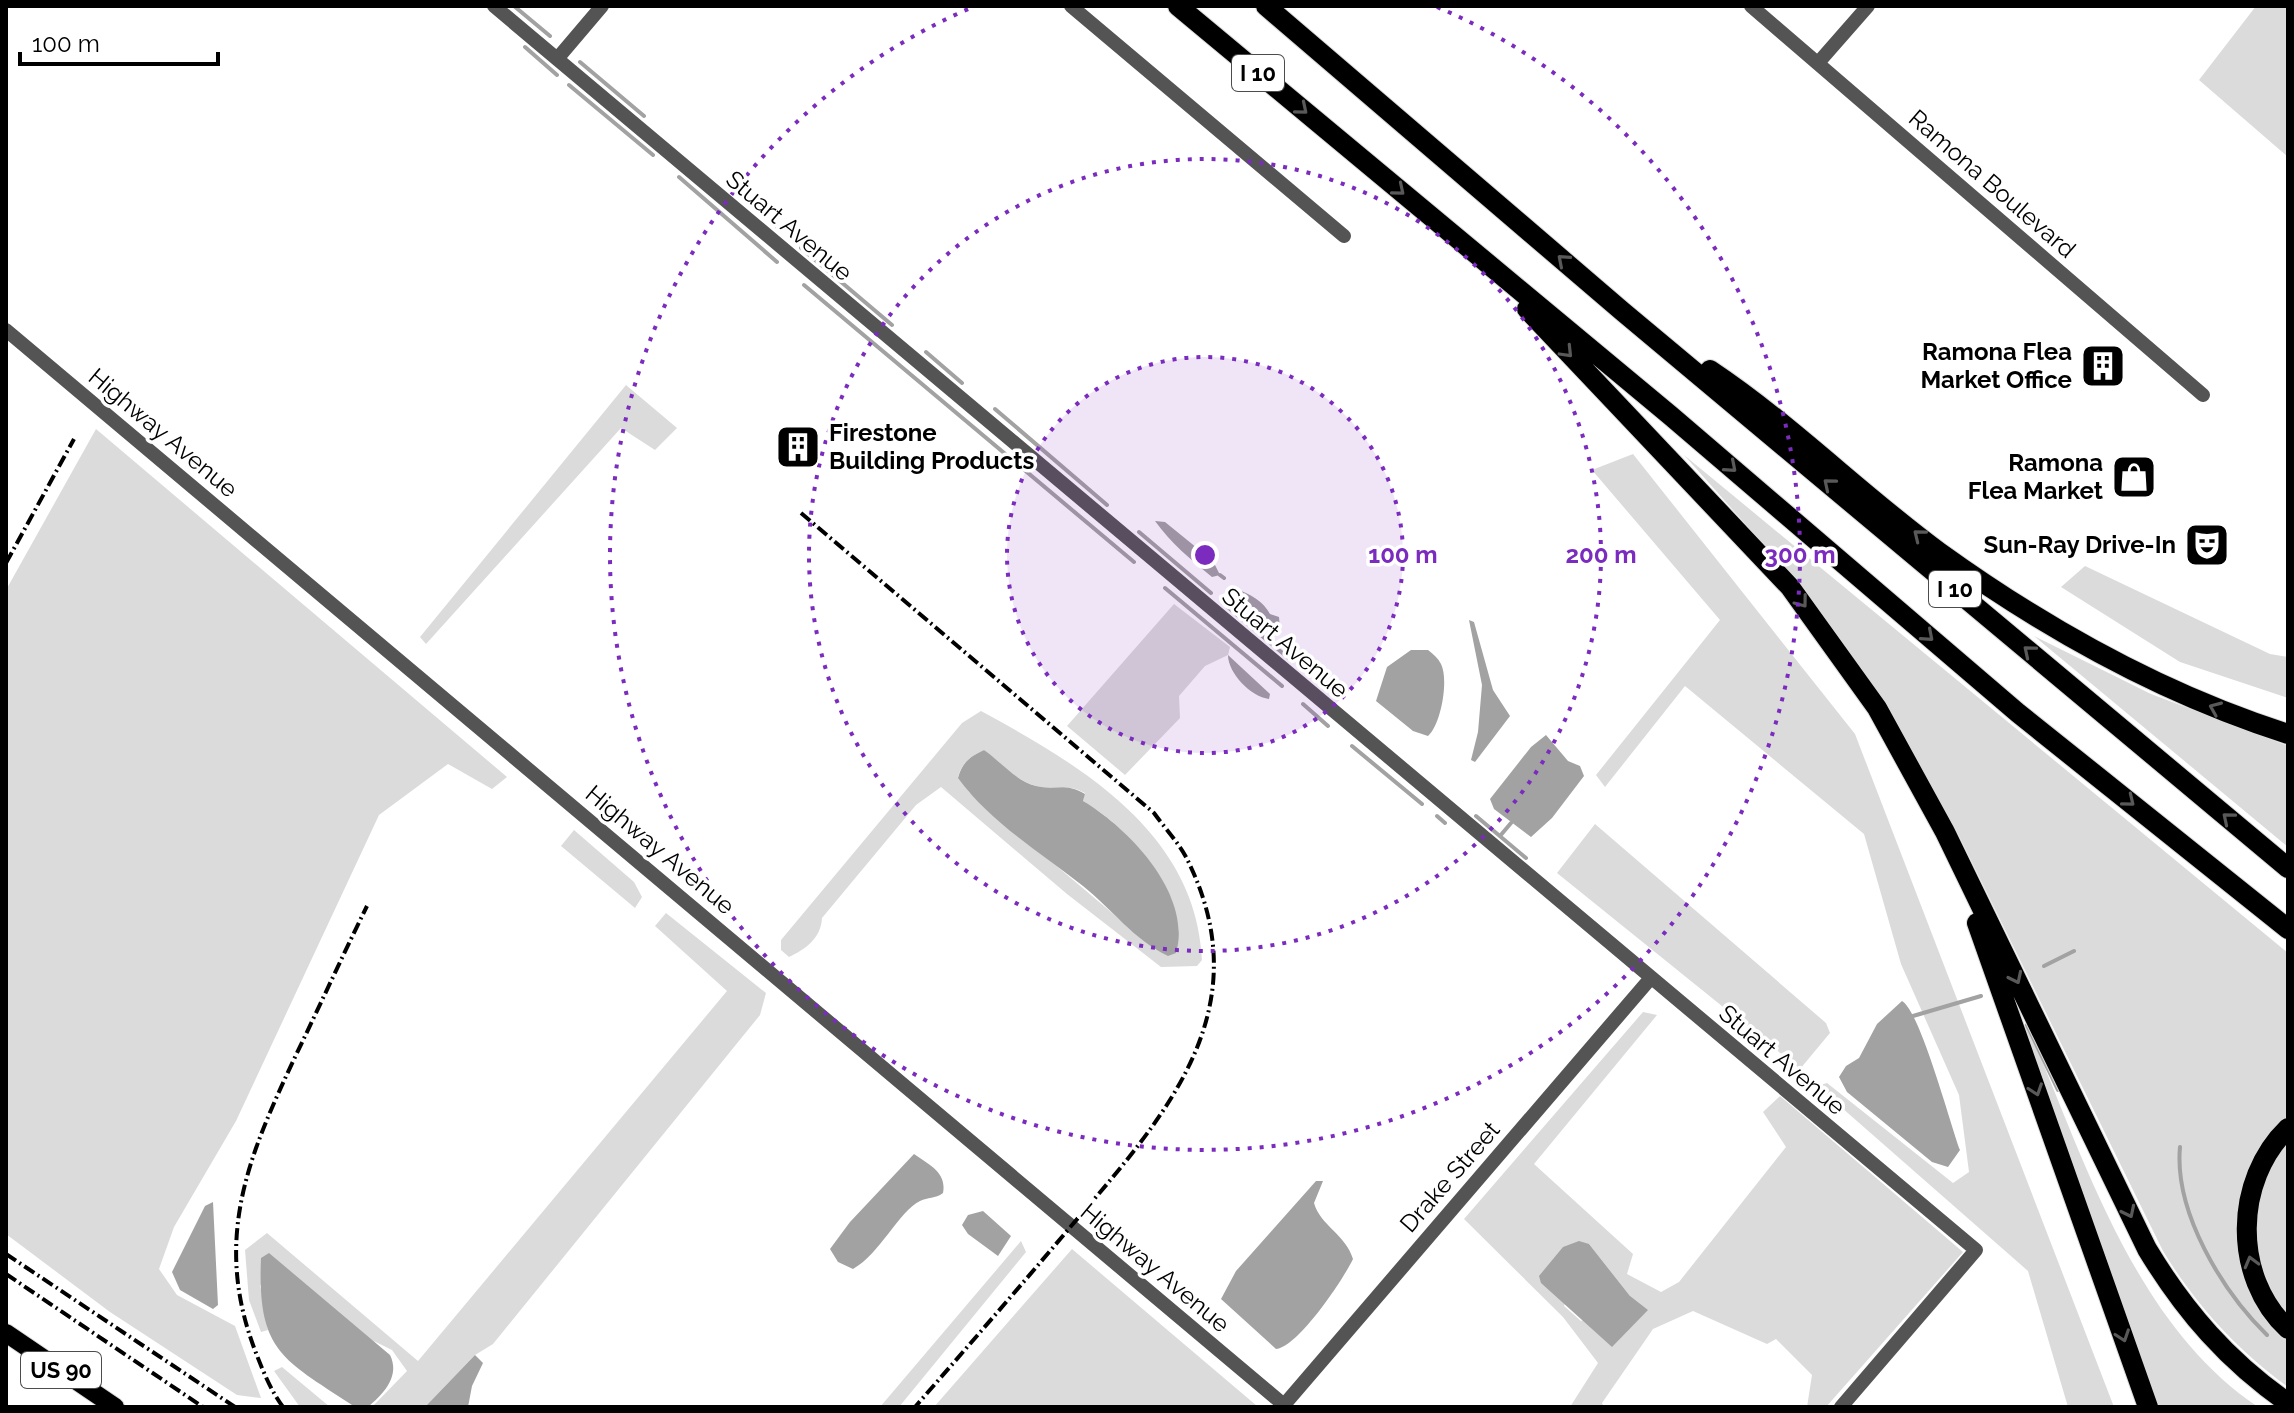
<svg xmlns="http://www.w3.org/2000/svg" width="2294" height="1413" font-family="Raleway,sans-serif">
	<rect width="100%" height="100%" fill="#fff"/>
	<path fill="#dbdbdb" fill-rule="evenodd" d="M2256,6H2288V157L2199,80Z
		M626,385L677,428L655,450L621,428L426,644L420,637Z
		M96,429L507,777L492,789L448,764L379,815L236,1121L174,1227L159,1269L177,1295L235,1326L261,1398L237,1395L110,1312L6,1234V590Z
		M1633,454L1855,734L2114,1407H2068L2028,1271L1817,1086L1827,1083L1953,1183L1969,1172L1959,1095L1901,964L1864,834L1685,686L1605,787L1596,775L1720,620L1592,470Z
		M1684,455L2288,953V1118L2279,1127L2243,1197L2274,1325L2288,1339V1387C2236,1349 2196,1305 2163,1251L1960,838L1903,734L1856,661L1805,591Z
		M2085,566L2270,654L2288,657V698L2180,662L2061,587Z
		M1174,604L1230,647L1228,655L1205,666L1179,696L1180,718L1125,775L1067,726Z
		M2034,636L2151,694L2288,746V847Z
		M981,711C1082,766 1196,833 1202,960L1197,966L1161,967L1067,894L941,787L916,805L822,918C821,938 806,949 789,957L781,950V940L962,723ZM984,750C1000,762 1016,781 1036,786C1055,791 1064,782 1085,793L1083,801C1125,826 1149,857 1172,900L1156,950L969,792L958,777C962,762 971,756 984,750Z
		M1595,824L1826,1023L1830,1033L1800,1069L1557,873Z
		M574,830L634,882L642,897L635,908L561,846Z
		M666,913L766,993L760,1015L493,1344L475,1355L425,1407H372L407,1371L392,1350L260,1285L268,1330L261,1332L249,1300L245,1250L267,1233L418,1361L727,991L655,926Z
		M1643,1012L1657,1015L1534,1164L1633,1254L1627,1274L1661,1292L1679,1282L1786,1147L1763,1112L1780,1096L1963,1252L1826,1407H1807L1812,1375L1776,1339L1767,1344L1693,1311L1653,1329L1602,1403L1604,1407H1570L1598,1363L1563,1317L1464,1219ZM1589,1244L1630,1296L1581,1321L1564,1306Z
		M2027,1025C2084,1157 2133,1323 2258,1407H2152L2023,1028Z
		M2288,1138V1318C2247,1256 2242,1200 2288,1138Z
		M1021,1241L1026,1252L899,1407H880Z
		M1072,1249L1257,1406V1407H934Z
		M282,1367L330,1407H300L274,1371Z"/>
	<path fill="#a2a2a2" d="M1155,521L1165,522L1213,561L1220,575L1212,577C1191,560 1171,543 1155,521Z
		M1236,589C1249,593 1264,602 1270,614L1279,617L1280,629L1276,631L1271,627Z
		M1469,620L1474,622L1493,690L1510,716L1475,762L1471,760L1478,732L1482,685Z
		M1411,650H1428C1433,654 1438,658 1441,664C1449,680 1441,725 1428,736L1413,731L1376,701L1387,667Z
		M1228,655L1270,694L1269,699C1251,697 1228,673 1228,655Z
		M1546,735L1568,761L1580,766L1584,776L1552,818L1531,837L1494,809L1490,799L1531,747Z
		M984,750C1000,761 1017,782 1036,786C1056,791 1064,782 1085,794L1083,801C1129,828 1193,895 1176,953L1168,956C1134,940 1112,909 1083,886C1041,853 990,822 958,778C962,762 971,756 984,750Z
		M1902,1001C1920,1011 1950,1123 1960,1150L1948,1167L1932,1162L1847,1092L1839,1077L1846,1066L1859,1058L1877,1024Z
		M914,1154C929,1165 947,1172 943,1193C935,1199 928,1197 920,1201C899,1211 880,1254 853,1269L838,1262L830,1249L850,1222Z
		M1316,1181H1323L1314,1203C1320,1225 1346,1235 1353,1259C1343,1280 1298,1347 1276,1349L1221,1299L1236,1271Z
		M213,1202L218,1305L213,1309L180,1290L172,1272L205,1206Z
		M983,1211L1011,1236L998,1256L968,1234L962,1225L968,1215Z
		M1579,1241L1589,1244L1630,1296L1648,1310L1612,1347L1541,1283L1539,1276L1563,1247Z
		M269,1253L390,1355C400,1375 385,1393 369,1406L355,1407C283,1359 257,1353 261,1258Z
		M475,1355L483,1363L472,1386L468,1407H425Z"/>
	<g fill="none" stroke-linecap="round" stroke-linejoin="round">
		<path stroke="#a2a2a2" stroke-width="4" d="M514,6L550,36
			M525,47L557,75
			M580,62L644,116
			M569,85L653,155
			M679,177L777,262
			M777,227L781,230
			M801,248L892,325
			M804,285L1134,562
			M926,352L962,383
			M995,409L1107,505
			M1139,532L1211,593
			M1220,575L1224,578
			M1165,588L1282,686
			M1223,603L1292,661
			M1303,704L1328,726
			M1352,746L1422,804
			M1437,816L1445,823
			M1476,816L1526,858
			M1500,836L1511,823
			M2044,966L2074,951
			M1913,1016L1981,996
			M2027,1025L2058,1090
			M2180,1147C2174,1212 2222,1291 2267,1335"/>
		<g stroke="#dbdbdb" stroke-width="20">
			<path id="major" d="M6,1333L115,1407"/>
		</g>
		<g stroke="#dbdbdb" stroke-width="22">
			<path id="highway" d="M1178,6L1671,416L2018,713L2288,929
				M1266,6L1622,311L2288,868
				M1527,309L1790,587L1877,708L1945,832L2147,1249C2185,1312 2228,1361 2288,1403
				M1710,370C1791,424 1860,494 1939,552C2046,629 2162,694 2288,734
				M1977,923L2148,1407
				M2288,1128C2234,1180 2232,1277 2288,1329"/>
		</g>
		<path stroke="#545454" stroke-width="14" d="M494,6L1976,1250L1841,1407
			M1071,6L1344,236
			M1751,6L2203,395
			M557,59L602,6
			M1818,63L1868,6
			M6,330L1284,1405L1650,979"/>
		<use href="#major" stroke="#000" stroke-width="18"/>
		<use href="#highway" stroke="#000" stroke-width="20"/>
		<path stroke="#000" stroke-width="4" stroke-dasharray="12 4 2 4" stroke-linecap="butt" d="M801,513L1154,813C1164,827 1178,842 1186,857C1261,1005 1171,1110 1078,1218C1024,1282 970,1344 915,1407
			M6,563L74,439
			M6,1254L235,1407
			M6,1274L203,1407
			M283,1407C271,1391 263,1371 256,1353C212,1240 248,1157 296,1055C320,1005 343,955 367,906"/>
	</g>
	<defs><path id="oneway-chevron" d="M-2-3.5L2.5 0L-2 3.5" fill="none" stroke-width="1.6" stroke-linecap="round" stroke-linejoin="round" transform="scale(2)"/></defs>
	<g stroke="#595959">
		<use href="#oneway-chevron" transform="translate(1302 109) rotate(40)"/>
		<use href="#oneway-chevron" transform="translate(1399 190) rotate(40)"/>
		<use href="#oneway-chevron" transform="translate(1563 260) rotate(-139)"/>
		<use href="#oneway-chevron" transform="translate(1567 352) rotate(46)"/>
		<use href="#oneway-chevron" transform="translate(1731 467) rotate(41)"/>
		<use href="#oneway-chevron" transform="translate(1829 484) rotate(-140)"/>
		<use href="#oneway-chevron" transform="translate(1919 535) rotate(-141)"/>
		<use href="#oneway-chevron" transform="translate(1802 602) rotate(53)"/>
		<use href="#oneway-chevron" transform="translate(1928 636) rotate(41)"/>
		<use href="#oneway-chevron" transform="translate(2029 651) rotate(-140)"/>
		<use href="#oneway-chevron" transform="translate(2215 708) rotate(-157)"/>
		<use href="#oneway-chevron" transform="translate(2129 801) rotate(39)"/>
		<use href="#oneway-chevron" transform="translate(2228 818) rotate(-140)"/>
		<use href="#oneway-chevron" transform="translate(2016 978) rotate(64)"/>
		<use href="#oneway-chevron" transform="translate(2036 1090) rotate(71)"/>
		<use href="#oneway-chevron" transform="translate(2129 1212) rotate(64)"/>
		<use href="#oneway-chevron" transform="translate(2251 1262) rotate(-105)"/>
		<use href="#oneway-chevron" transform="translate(2123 1336) rotate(71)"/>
	</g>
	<circle cx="1205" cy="555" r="198" fill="#7b2cbf" fill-opacity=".12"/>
	<g fill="none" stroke="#7b2cbf" stroke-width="4" stroke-dasharray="4 8">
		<circle cx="1205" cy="555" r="198"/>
		<circle cx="1205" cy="555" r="396"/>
		<path d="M1437 7A595 595 0 1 1 973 7"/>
	</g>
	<defs>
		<g id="building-square" transform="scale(2.3)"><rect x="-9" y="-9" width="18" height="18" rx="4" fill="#000" stroke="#fff"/><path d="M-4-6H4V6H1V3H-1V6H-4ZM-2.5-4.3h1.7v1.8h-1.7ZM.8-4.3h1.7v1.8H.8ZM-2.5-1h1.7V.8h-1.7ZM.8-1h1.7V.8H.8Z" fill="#fff"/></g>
		<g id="shop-square" transform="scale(2.3)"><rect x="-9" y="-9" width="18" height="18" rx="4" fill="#000" stroke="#fff"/><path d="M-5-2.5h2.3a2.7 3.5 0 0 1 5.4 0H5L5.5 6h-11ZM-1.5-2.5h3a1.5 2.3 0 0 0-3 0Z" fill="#fff"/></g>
		<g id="theatre-square" transform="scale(2.3)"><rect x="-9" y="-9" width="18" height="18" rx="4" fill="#000" stroke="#fff"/><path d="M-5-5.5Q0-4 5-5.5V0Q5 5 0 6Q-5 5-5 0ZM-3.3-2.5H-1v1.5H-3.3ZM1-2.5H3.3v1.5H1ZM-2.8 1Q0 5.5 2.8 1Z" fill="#fff"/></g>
	</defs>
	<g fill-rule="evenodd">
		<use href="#building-square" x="2103" y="366"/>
		<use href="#building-square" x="798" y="447"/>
		<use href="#shop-square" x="2134" y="477"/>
		<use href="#theatre-square" x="2207" y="545"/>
	</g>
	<g text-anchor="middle" stroke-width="7" stroke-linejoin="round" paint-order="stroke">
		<g fill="#fff" stroke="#4c4c4c" stroke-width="2">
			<rect x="1232" y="55" width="52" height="36" rx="6"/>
			<rect x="1929" y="571" width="52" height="36" rx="6"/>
			<rect x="21" y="1352" width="80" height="36" rx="6"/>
		</g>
		<g font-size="22" font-weight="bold" fill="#000">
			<text x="1258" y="81">I 10</text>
			<text x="1955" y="597">I 10</text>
			<text x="61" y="1378">US 90</text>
		</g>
		<g font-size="24" fill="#000" stroke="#fff">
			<text transform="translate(1992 184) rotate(41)" y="8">Ramona Boulevard</text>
			<text transform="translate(789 226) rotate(40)" y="8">Stuart Avenue</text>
			<text transform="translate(163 433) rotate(40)" y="8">Highway Avenue</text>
			<text transform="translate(1285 643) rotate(40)" y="8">Stuart Avenue</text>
			<text transform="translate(660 850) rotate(40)" y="8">Highway Avenue</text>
			<text transform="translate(1782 1060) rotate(40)" y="8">Stuart Avenue</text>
			<text transform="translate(1450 1177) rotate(-49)" y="8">Drake Street</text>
			<text transform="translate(1155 1268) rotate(40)" y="8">Highway Avenue</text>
		</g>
		<g font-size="24" font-weight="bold" fill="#000" stroke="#fff" text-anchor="end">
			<text x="2072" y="360">Ramona Flea<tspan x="2072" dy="28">Market Office</tspan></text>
			<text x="829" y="441" text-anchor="start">Firestone<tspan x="829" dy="28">Building Products</tspan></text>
			<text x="2103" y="471">Ramona<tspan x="2103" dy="28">Flea Market</tspan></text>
			<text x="2176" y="553">Sun-Ray Drive-In</text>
		</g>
	</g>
	<circle cx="1205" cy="555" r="12" fill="#7b2cbf" stroke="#fff" stroke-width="4"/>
	<g font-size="24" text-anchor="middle" font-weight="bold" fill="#7b2cbf" stroke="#fff" stroke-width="7" stroke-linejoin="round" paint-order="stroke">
		<text x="1403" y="563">100 m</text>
		<text x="1601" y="563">200 m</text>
		<text x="1800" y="563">300 m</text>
	</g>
	<rect width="2294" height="1413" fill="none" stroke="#000000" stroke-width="16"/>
	<path d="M20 52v12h198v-12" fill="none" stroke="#000000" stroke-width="4"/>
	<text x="32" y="52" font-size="24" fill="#000000" stroke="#ffffff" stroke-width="6" paint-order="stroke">100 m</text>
</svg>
